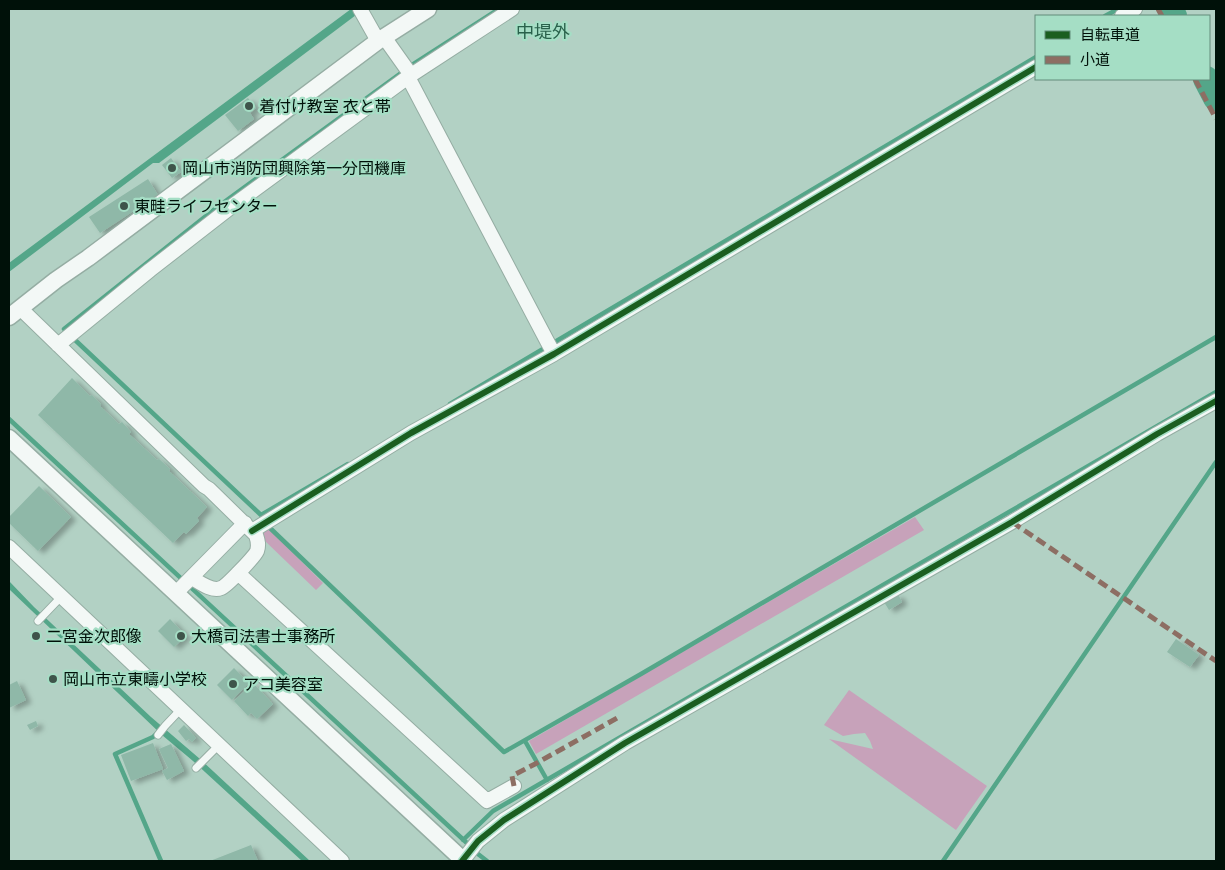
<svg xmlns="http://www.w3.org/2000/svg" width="1225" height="870" font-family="'Public Sans','Noto Sans JP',sans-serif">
	<defs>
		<filter id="shadow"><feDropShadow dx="5.5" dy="3" stdDeviation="2.5" flood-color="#0004"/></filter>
	</defs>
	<rect width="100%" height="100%" fill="#b2d1c4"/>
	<path fill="#c7a2ba" d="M915,517L924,530L536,754L529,741Z
		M268,528L323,583L316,590L265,541L262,532Z
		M849,690L987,786L956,830L829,739L873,749L870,741L865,733L854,734L843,736L824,725Z"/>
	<path fill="#54a689" d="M351,9H366L356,15L159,163H153L9,272V263Z
		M9,581L34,607L151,717L200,759L310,861H302L193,761L162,735L10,590L9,589Z"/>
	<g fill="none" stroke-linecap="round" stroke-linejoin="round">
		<path stroke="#54a689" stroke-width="4.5" d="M1105,16L1118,9
			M67,332L64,329L216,208L412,65L499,9
			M74,339L261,515L270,528L504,752L641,674L1216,337
			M450,404L1036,57
			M9,419L468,844
			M261,515L348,464
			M158,732L153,737L115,754L161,861
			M525,741L547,780
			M463,840L493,811L1216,392
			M478,854L487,861
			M943,861L1216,462"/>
		<path stroke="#54a689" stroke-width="26" d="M1170,9L1174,16
			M1206,79L1216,98"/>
	</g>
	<path fill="#8fb8a8" filter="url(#shadow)" d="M248,98L256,108L250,113L254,119L238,131L225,115Z
		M171,158L181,172L172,178L162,165Z
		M148,179L158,195L100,233L89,217Z
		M72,378L90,396L92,395L101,404L100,406L119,424L122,422L131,432L129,434L157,460L159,459L170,469L169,471L207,507L197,518L199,521L186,534L184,532L173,543L38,415Z
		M39,486L71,517L38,551L9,523V517Z
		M898,594L902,602L889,610L884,602Z
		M170,619L186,636L174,647L158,631Z
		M1176,639L1199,655L1190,667L1167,652Z
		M234,668L249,683L232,700L217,685Z
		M17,681L26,700L9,708V685Z
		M253,683L273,704L257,719L251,713L248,716L234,701Z
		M36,721L38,726L30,730L27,725Z
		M184,725L196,738L192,742L189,739L186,741L178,731Z
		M153,743L163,769L131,781L121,755Z
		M171,744L184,771L167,780L162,771L168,768L159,749Z
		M251,845L258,861H210Z"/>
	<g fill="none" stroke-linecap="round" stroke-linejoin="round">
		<g stroke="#95ada3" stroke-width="9">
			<path id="service" d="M38,621L61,597
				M158,735L165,726L181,709
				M196,768L219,745"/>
		</g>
		<g stroke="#95ada3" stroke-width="16">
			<path id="minor" d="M360,9L378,41
				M1122,16L1135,9
				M384,37L411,75
				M408,77L547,341L554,354
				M20,308L204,486L209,489L256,535C258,541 259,545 257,551C255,556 227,586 221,588C212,592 199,582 192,578
				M58,345L150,270L231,207L408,77L512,9
				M252,531L411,433L554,354L1036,67
				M9,547L342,861
				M238,573L487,801L514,786
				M176,593L245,523
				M463,860L478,841L504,820L625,743L1012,522L1157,434L1216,401"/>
		</g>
		<g stroke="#95ada3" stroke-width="19">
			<path id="tertiary" d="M9,317L56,280L88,258L378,41L428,9
				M9,438L464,861"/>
		</g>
		<use href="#service" stroke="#f3f8f6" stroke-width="7"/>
		<use href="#minor" stroke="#f3f8f6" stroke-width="14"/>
		<use href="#tertiary" stroke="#f3f8f6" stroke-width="16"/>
		<path stroke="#8d6e63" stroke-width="5" stroke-dasharray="10 5" stroke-linecap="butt" d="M1158,9L1162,16
			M1195,79L1216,119
			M1012,522L1216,661
			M514,786L512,776L535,764L619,717"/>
		<g stroke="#a5dec5" stroke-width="9">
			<path id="cycleway" d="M252,531L411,433L554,354L1036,67
				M462,861L478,841L504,820L625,743L1012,522L1157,434L1216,401"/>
		</g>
		<use href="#cycleway" stroke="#1b5e20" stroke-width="6"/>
	</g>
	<g fill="#3e544a" stroke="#a5dec5" stroke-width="2">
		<circle cx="249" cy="106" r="5"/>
		<circle cx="172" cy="168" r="5"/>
		<circle cx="124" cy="206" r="5"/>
		<circle cx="36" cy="636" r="5"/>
		<circle cx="181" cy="636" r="5"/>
		<circle cx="53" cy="679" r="5"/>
		<circle cx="233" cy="684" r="5"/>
	</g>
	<g text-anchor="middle" stroke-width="4.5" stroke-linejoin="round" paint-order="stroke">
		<g font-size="16" fill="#001109" stroke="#a5dec5" text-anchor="start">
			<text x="259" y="112">着付け教室 衣と帯</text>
			<text x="182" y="174">岡山市消防団興除第一分団機庫</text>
			<text x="134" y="212">東畦ライフセンター</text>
			<text x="46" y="642">二宮金次郎像</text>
			<text x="191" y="642">大橋司法書士事務所</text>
			<text x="63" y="685">岡山市立東疇小学校</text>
			<text x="243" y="690">アコ美容室</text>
		</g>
		<g font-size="18" fill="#29614b" stroke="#a5dec5">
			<text x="543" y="38">中堤外</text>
		</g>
	</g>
	<rect width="1225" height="870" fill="none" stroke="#001109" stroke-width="20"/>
	<rect x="1035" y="15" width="175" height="65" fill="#a5dec5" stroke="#638c7a"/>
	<rect x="1045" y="31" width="25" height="8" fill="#1b5e20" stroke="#638c7a"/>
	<text x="1080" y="40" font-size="15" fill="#001109">自転車道</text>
	<rect x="1045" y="56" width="25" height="8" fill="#8d6e63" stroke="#638c7a"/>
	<text x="1080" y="65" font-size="15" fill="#001109">小道</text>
</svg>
